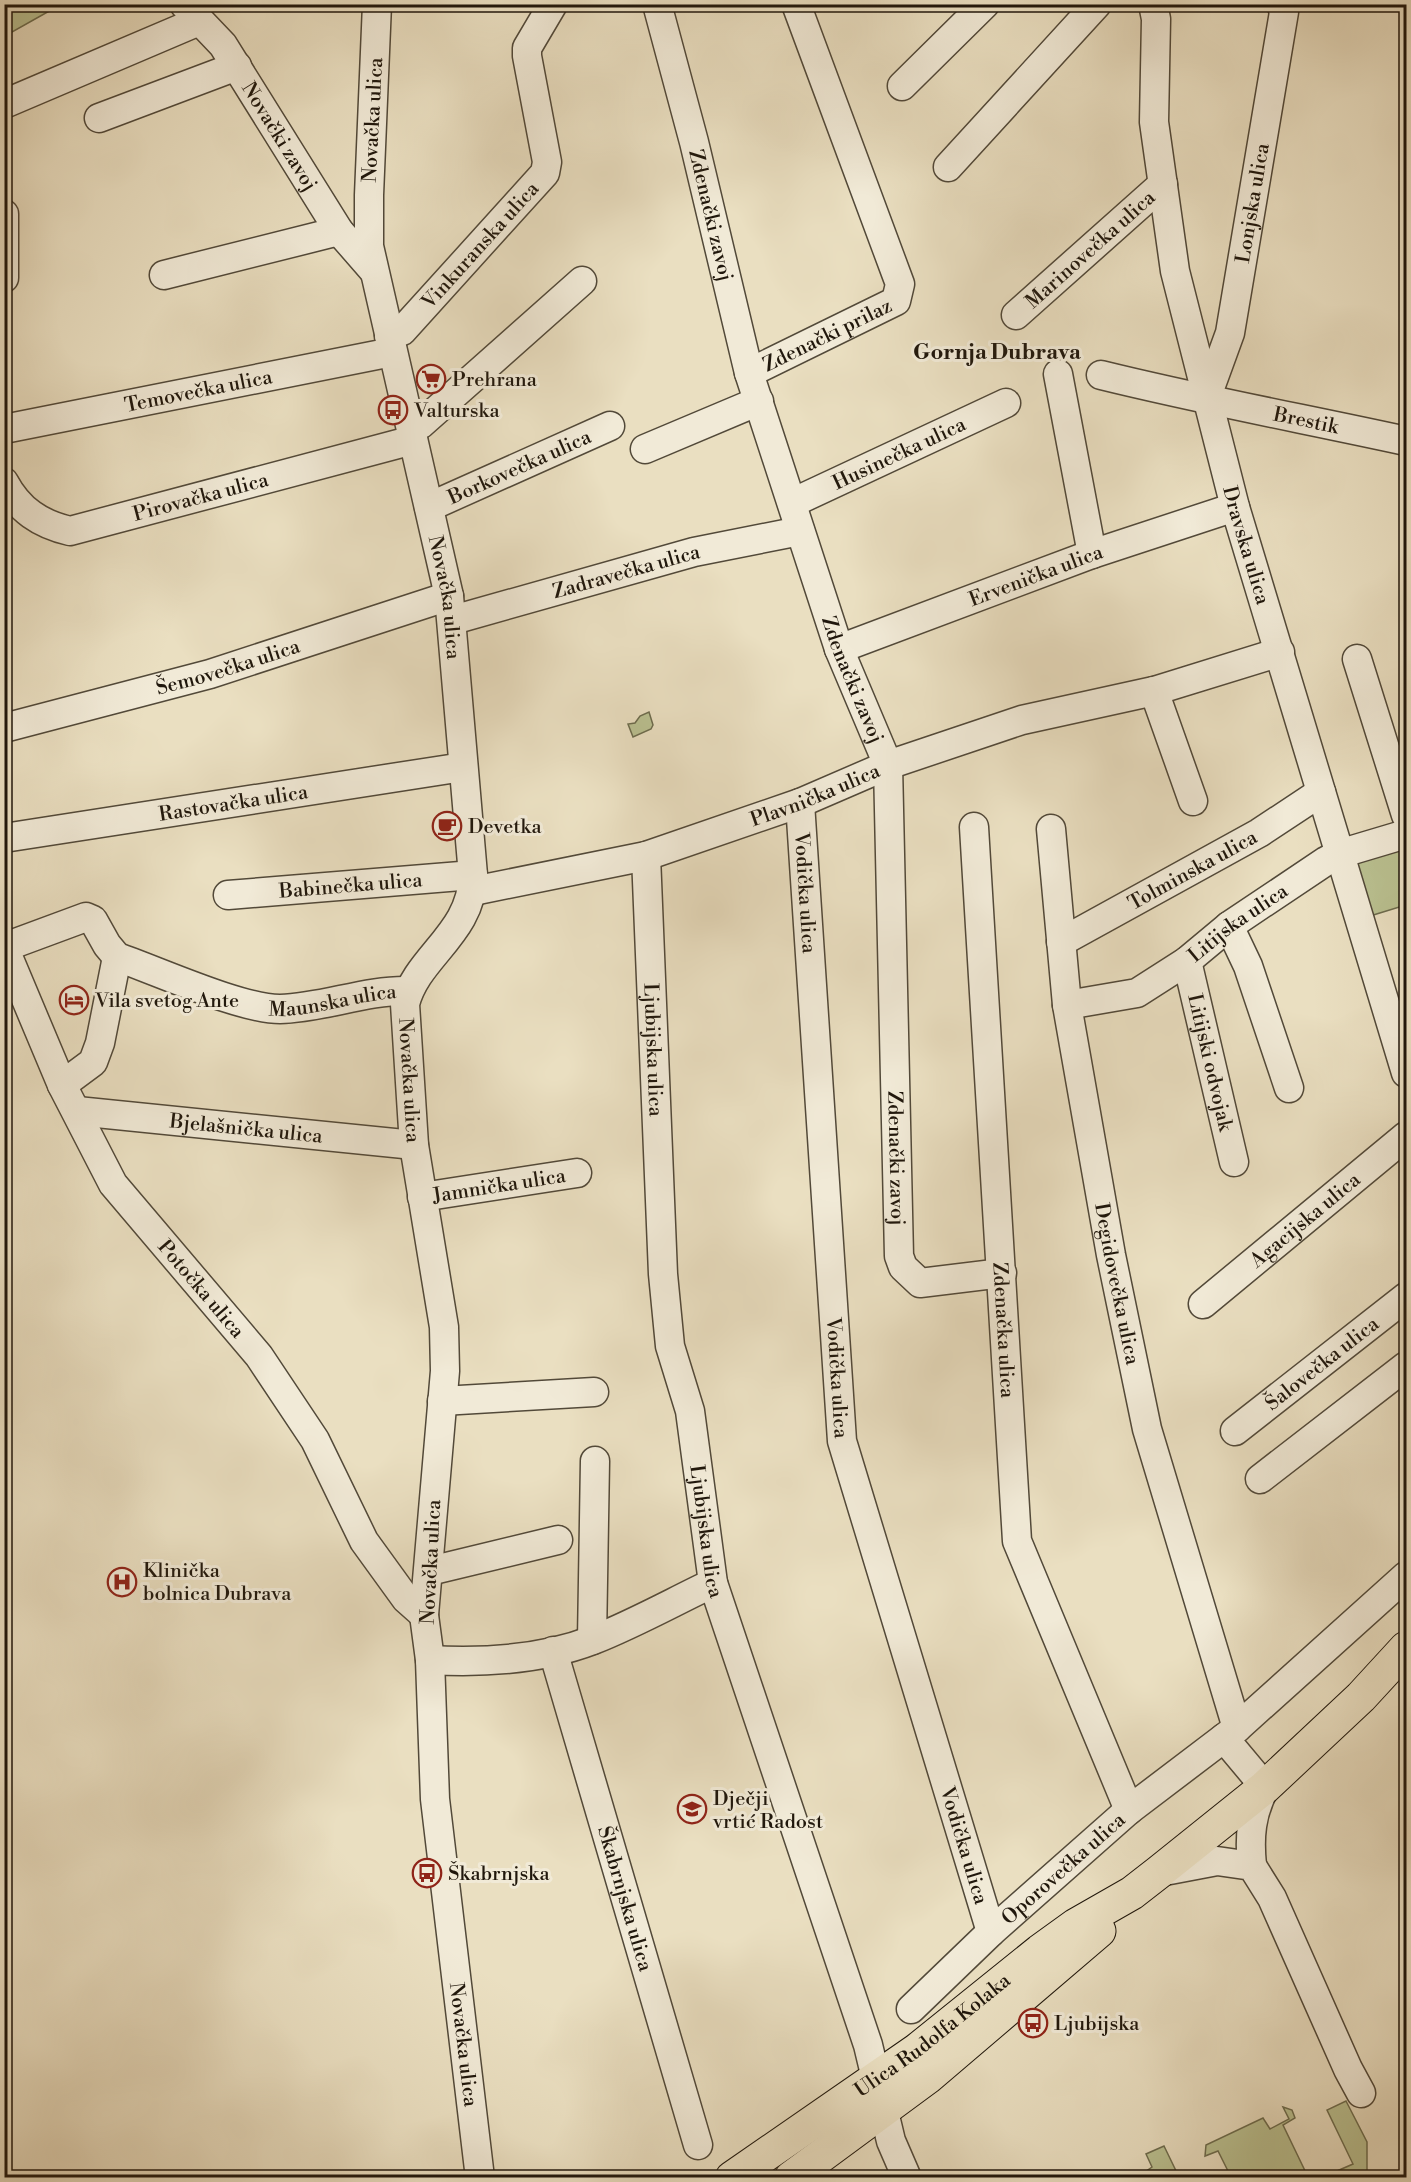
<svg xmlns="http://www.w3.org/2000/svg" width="1411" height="2182" font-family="'Libre Bodoni',serif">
	<rect width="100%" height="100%" fill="#eadfc1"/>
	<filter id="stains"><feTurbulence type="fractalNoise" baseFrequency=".00333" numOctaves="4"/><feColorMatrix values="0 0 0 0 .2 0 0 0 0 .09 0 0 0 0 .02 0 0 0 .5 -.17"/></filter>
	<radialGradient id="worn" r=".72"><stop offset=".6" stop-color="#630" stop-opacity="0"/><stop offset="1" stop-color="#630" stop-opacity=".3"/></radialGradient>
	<path fill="#bac191" stroke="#6d6c4e" stroke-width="1.5" d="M5,4H60V5L5,36Z
		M649,712L653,725L651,729L633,737L628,724L635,723L640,716Z
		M1405,846L1406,905L1370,916L1353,862Z
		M1346,2101L1367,2142V2177H1323L1353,2164L1327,2110Z
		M1283,2107L1292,2110L1295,2118L1283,2125L1308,2177H1231L1218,2151L1205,2156L1206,2145L1263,2118L1270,2129L1289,2119Z
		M1164,2146L1179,2177H1140L1139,2176L1152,2167L1146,2154Z"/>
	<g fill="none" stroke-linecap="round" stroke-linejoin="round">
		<g stroke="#524939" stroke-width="31">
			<g id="minor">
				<path id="s1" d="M184,4L223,45L339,231L373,270"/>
				<path id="s2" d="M377,4L369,195V246L449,596L473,875C472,934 417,956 405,1004L414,1145L444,1327L445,1371L424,1615L430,1660L435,1799L480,2178"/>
				<path id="s3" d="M657,4L694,142L749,373L839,649L888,765L899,1256L903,1267L920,1283L1002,1273"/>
				<path id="s4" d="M1153,4L1156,19L1154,122L1175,271L1235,507L1406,1073"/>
				<path d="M902,86L985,4"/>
				<path d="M4,104L199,21"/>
				<path d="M99,118L237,66"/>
				<path d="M948,167L1097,4"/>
				<path d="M4,214V278"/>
				<path d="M164,275L339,231"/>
				<path id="s5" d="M1016,315L1163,184"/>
				<path id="s6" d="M389,336L402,331L545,173L547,162L527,56V48L553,4"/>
				<path id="s7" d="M749,373L896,301L900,284L796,4"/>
				<path d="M1058,374L1092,554"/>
				<path id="s8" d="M1101,375C1202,400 1305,419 1406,441"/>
				<path id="s9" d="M1206,399L1230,333L1284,12L1281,4"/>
				<path id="s10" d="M4,429L392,352"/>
				<path d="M411,429L421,424L582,281"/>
				<path d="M645,449L759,401"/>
				<path id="s11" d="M4,482C19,510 40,524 70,531L413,440"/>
				<path id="s12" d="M792,503L1006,403"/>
				<path id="s13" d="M429,507L610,426"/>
				<path id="s14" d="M453,620L694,552L800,531"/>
				<path id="s15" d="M839,649L1092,554L1235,507"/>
				<path d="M1357,659L1406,815"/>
				<path d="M1154,691L1193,801"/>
				<path id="s16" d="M4,728L210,674L449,596"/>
				<path id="s17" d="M800,803L842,1441L991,1932"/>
				<path id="s18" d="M974,827L1017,1541L1129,1810"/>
				<path id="s19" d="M1051,829L1067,1005L1111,1255L1147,1429L1237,1728"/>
				<path id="s20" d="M4,838L463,767"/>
				<path id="s21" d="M646,856L663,1274L670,1346L690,1411L713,1583L868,2045L891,2141L907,2178"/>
				<path id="s22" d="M473,891L646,856L800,803L888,765L1022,720L1154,691L1280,652"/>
				<path id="s23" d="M228,895L473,875"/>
				<path d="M1229,926L1248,966L1289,1088"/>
				<path id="s24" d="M1061,942L1259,833L1321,792"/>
				<path id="s25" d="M4,947L62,1085L113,1184L259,1356L315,1440L364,1541L406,1599L424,1615"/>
				<path id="s26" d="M5,947L86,917L93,920L107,945L117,957C158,971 240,1009 280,1009C323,1008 365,990 408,991"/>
				<path id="s27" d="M1187,961L1234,1162"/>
				<path id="s28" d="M1067,1005L1137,993L1187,961L1229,926L1326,861L1339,854L1406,834"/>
				<path d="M62,1085L93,1062L100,1043L117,957"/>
				<path id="s29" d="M77,1111L414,1145"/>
				<path id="s30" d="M422,1197L577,1173"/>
				<path id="s31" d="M1203,1304L1406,1136"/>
				<path d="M442,1401L594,1392"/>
				<path id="s32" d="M1235,1431L1406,1297"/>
				<path d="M1260,1479L1406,1366"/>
				<path d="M429,1567L438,1569L558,1540"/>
				<path d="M592,1640L595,1461"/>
				<path id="s33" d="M553,1651L698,2145"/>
				<path d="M430,1660C484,1663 541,1660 593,1640C634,1624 673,1602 713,1583"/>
				<path d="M1224,1738L1265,1787C1251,1814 1249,1836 1252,1866"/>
				<path d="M1159,1872L1217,1861L1252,1866L1272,1898L1348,2069L1361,2093"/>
				<path id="s34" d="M911,2009L991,1932L1129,1810L1237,1728L1406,1576"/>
			</g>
		</g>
		<g stroke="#20170c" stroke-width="35">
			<g id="major">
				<path id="s35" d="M732,2178L917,2050L1040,1951L1076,1925L1132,1893L1159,1872L1265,1787L1361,1697L1406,1648"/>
				<path d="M791,2178L928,2077L1099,1931"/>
			</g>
		</g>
		<use href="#minor" stroke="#f1ead7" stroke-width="28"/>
		<use href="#major" stroke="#eadfc1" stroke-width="33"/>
	</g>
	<defs>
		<g id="supermarket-ring" transform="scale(1.5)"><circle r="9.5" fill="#f1ead7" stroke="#8f2418" stroke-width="1.5"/><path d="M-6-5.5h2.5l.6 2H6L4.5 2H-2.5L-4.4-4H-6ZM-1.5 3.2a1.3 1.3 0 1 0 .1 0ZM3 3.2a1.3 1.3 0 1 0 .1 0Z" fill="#8f2418"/></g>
		<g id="bus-ring" transform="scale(1.5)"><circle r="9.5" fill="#f1ead7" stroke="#8f2418" stroke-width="1.5"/><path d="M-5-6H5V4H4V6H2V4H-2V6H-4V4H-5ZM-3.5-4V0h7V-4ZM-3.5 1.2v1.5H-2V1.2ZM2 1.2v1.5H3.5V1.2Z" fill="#8f2418"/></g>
		<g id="cafe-ring" transform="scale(1.5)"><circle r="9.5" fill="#f1ead7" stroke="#8f2418" stroke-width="1.5"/><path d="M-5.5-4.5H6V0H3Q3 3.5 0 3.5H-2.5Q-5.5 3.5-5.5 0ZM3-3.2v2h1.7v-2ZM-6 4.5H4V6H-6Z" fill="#8f2418"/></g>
		<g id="hotel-ring" transform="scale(1.5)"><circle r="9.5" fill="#f1ead7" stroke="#8f2418" stroke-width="1.5"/><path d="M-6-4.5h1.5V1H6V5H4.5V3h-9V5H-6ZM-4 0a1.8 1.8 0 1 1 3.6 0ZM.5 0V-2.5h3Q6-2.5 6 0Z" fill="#8f2418"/></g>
		<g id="hospital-ring" transform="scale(1.5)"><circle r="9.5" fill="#f1ead7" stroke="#8f2418" stroke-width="1.5"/><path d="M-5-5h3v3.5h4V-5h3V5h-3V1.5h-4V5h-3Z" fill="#8f2418"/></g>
		<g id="school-ring" transform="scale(1.5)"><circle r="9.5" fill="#f1ead7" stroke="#8f2418" stroke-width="1.5"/><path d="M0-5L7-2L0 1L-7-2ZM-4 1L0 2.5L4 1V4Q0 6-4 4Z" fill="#8f2418"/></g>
	</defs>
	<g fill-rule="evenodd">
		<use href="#supermarket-ring" x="431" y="379"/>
		<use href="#bus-ring" x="393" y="410"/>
		<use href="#cafe-ring" x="447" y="826"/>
		<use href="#hotel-ring" x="74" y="1000"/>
		<use href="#hospital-ring" x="122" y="1582"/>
		<use href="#school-ring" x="692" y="1809"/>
		<use href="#bus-ring" x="427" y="1873"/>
		<use href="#bus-ring" x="1033" y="2023"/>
	</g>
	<g text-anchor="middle" stroke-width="6" stroke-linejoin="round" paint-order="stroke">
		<g font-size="20" fill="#20170c" stroke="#f1ead7">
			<text transform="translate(372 120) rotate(-87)" y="7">Novačka ulica</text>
			<text dy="7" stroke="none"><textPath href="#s1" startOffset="164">Novački zavoj</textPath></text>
			<text dy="7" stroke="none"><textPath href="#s9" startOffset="202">Lonjska ulica</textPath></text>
			<text dy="7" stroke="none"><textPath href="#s3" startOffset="218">Zdenački zavoj</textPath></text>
			<text dy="7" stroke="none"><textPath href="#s6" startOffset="130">Vinkuranska ulica</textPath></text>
			<text dy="7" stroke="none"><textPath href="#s5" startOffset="99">Marinovečka ulica</textPath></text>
			<text dy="7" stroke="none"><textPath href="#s7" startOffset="87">Zdenački prilaz</textPath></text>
			<text dy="7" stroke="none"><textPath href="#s10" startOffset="198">Temovečka ulica</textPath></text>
			<text dy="7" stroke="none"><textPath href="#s8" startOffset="210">Brestik</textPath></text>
			<text dy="7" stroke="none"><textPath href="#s12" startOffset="118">Husinečka ulica</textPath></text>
			<text dy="7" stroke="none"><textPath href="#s13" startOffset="99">Borkovečka ulica</textPath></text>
			<text dy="7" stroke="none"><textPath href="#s11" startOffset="220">Pirovačka ulica</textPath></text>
			<text dy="7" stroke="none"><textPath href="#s4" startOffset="552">Dravska ulica</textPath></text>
			<text dy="7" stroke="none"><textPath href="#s14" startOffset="180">Zadravečka ulica</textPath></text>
			<text dy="7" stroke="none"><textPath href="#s15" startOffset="210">Ervenička ulica</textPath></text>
			<text dy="7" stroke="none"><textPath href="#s2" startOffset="602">Novačka ulica</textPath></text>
			<text dy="7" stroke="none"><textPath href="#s16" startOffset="232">Šemovečka ulica</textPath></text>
			<text dy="7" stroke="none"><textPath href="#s3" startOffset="704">Zdenački zavoj</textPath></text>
			<text dy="7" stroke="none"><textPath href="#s22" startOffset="356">Plavnička ulica</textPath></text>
			<text dy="7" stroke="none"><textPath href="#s20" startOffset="232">Rastovačka ulica</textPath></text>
			<text dy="7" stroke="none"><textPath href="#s24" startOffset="150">Tolminska ulica</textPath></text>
			<text dy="7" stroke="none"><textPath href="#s23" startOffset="123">Babinečka ulica</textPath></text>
			<text dy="7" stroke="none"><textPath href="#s17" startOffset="90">Vodička ulica</textPath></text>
			<text dy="7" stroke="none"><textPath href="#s28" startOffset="194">Litijska ulica</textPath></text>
			<text dy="7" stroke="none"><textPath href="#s26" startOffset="363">Maunska ulica</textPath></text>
			<text dy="7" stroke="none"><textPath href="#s21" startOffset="194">Ljubijska ulica</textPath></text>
			<text dy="7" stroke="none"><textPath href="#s27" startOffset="104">Litijski odvojak</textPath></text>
			<text dy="7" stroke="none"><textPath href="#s2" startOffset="1106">Novačka ulica</textPath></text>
			<text dy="7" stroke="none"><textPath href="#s29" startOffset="170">Bjelašnička ulica</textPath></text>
			<text dy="7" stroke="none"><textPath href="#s3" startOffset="1190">Zdenački zavoj</textPath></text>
			<text dy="7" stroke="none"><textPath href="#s30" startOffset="78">Jamnička ulica</textPath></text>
			<text dy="7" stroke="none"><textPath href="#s31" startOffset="132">Agacijska ulica</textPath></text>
			<text dy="7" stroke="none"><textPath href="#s19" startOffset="460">Degidovečka ulica</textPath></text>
			<text dy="7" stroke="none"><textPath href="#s25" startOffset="398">Potočka ulica</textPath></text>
			<text dy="7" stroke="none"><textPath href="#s18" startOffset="504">Zdenačka ulica</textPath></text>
			<text dy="7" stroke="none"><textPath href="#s32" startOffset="110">Šalovečka ulica</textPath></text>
			<text dy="7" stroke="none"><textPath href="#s17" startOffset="576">Vodička ulica</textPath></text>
			<text dy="7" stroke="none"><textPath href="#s21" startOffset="680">Ljubijska ulica</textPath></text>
			<text transform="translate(430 1562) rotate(-87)" y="7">Novačka ulica</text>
			<text dy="7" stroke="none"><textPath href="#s17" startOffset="1062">Vodička ulica</textPath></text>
			<text dy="7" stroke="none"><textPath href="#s34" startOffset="207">Oporovečka ulica</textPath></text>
			<text dy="7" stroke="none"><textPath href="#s33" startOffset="258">Škabrnjska ulica</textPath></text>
			<text dy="7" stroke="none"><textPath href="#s35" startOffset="246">Ulica Rudolfa Kolaka</textPath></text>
			<text dy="7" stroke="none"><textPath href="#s2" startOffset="2076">Novačka ulica</textPath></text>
		</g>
		<g font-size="20" fill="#20170c" stroke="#f1ead7" text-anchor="start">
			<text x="452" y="386">Prehrana</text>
			<text x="414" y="417">Valturska</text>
			<text x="468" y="833">Devetka</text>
			<text x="95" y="1007">Vila svetog Ante</text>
			<text x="143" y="1577">Klinička<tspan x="143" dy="23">bolnica Dubrava</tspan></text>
			<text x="713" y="1805">Dječji<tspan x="713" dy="23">vrtić Radost</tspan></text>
			<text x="448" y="1880">Škabrnjska</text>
			<text x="1054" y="2030">Ljubijska</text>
		</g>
		<g font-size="22" font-weight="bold" fill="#20170c" stroke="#f1ead7">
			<text x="997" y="359">Gornja Dubrava</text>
		</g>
	</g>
	<rect width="1411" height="2182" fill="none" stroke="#eadfc1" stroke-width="24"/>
	<rect x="6" y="6" width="1399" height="2170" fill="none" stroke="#20170c" stroke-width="3"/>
	<rect x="12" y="12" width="1387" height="2158" fill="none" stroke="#20170c" stroke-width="1.5"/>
	<rect width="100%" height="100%" filter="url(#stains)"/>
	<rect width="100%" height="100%" fill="url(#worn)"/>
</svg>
